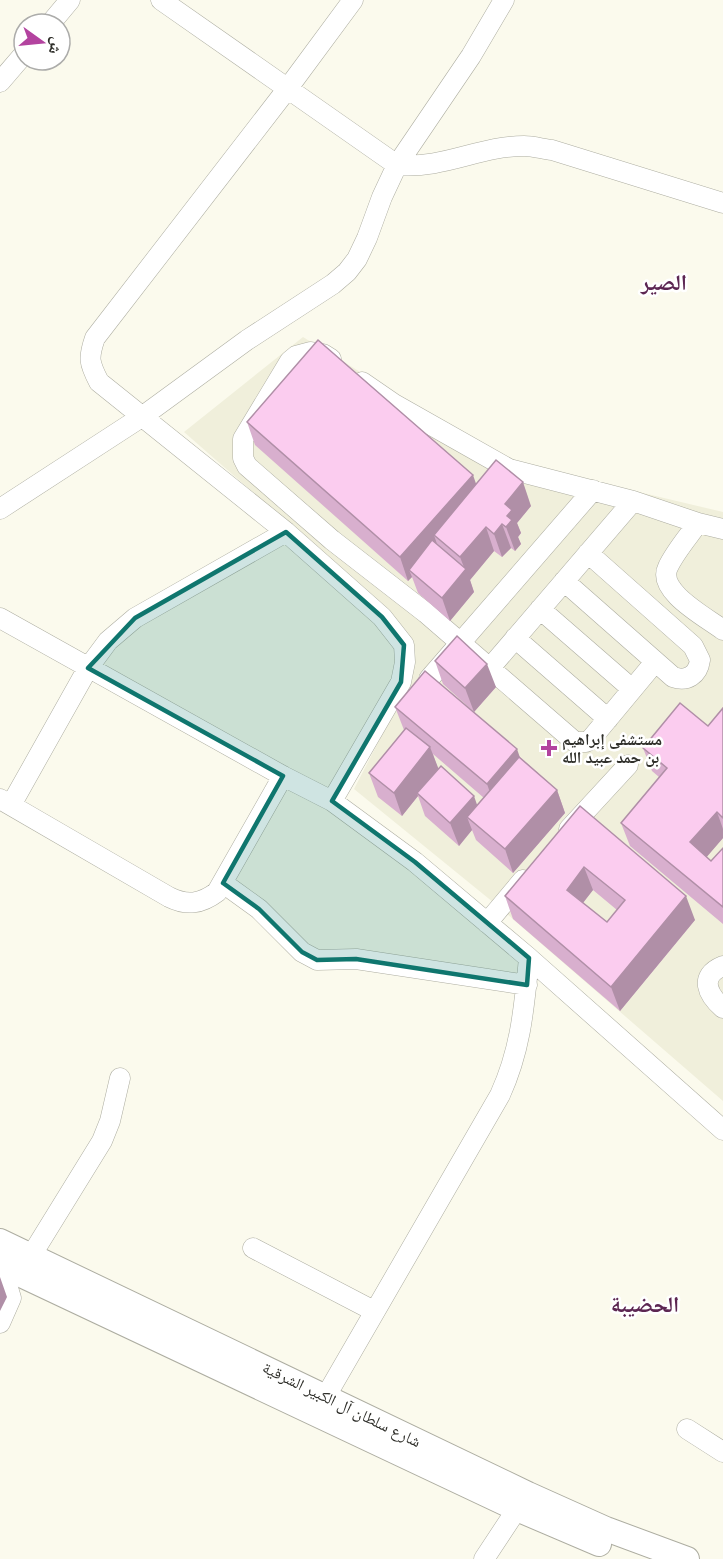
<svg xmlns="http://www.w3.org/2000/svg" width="723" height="1559" font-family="Lora,'Noto Naskh Arabic',serif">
	<rect width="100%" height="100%" fill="#fbfaed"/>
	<path fill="#f0efdb" d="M303,337L504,460L723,512V1101L499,907L354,789L396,708L415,647L386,609L184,432Z"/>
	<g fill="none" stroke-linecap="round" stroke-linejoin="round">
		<g stroke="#adada1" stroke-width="21">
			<path id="minor" d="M161,0L397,165C445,169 479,146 524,146C533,146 543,149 552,150L723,203
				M50,24L70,0
				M0,82L24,54
				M331,359L323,354L311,352L296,356L290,361L243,439V458L247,466L332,540L426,613L575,742H586L591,739L655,662
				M362,382L394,404L509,469L633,501L698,523L723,529
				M0,509L143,416L247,340L333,284L347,272L357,259L367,238L382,197L397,165L471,56L504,0
				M698,523C688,537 675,552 668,567C656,591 706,617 723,630
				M564,581L673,677C687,682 698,675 700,660L693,646L588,553
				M540,609L632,689
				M0,618L283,776L332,801L415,862L529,958L723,1130
				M515,638L608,719
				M489,669L633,501
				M429,679L593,490
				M0,799L169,897C187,906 201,904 217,892L283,776
				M332,801L401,682L405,662L404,645L382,617L286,532L99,382C89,363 88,358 95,338L288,88L353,0
				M11,805L88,668L108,641L135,618L286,532
				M569,829L628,765
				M223,883L259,909L302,952L317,960L356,959L527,985
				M487,923L523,880
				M723,966C698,976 708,995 723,1008
				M253,1248L374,1311
				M31,1256L102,1141L110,1121L120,1078
				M0,1282L8,1288L11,1298L0,1323
				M326,1396L500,1095C521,1049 524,1008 529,958
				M687,1429L723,1452
				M484,1559L517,1509"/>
		</g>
		<g stroke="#adada1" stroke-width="26">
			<path id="major" d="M0,1241L528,1494L606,1529L687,1559
				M0,1265L517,1509L599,1544"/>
		</g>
		<use href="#minor" stroke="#fff" stroke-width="20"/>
		<use href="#major" stroke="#fff" stroke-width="24"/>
	</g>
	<path fill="#d8afce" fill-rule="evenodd" d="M247,422L476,484L531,506L517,523L521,533L518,537L521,544L515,551L511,548L502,557L494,551L470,580L474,592L450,621L418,593L412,577L408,581L255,445Z
		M435,661L496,687L474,712L443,684Z
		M395,707L520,757L557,790L565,813L513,873L476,840L472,830L459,846L425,816L418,796L402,816L378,797L369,773L404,730ZM433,754L484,798L477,805L438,769Z
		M723,708V838L706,857L711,861L723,848V924L630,846L621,823L659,777L652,771L643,748L708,726Z
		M580,806L695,920L620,1011L513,919L505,896ZM593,890L617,910L607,922L583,903Z"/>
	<path fill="#b08fa7" d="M473,475L481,498L434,535L438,547L409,570L412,577L408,581L400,557Z
		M523,482L531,506L517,523L521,533L518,537L521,544L515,551L506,527L507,516L505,504Z
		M502,524L511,548L502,557L494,534Z
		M486,527L494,551L470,580L474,592L450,621L442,598L465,570L460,557Z
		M487,664L496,687L474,712L465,688Z
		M430,747L439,770L417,793L418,796L402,816L394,793Z
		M517,749L525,772L495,807L487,784Z
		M557,790L565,813L513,873L505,849Z
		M474,796L482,819L467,817L472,830L459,846L450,823Z
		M717,812L723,829V838L699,866L690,842Z
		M584,867L593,890L575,913L567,890Z
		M686,896L695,920L620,1011L611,987Z
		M0,1277L7,1297L0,1311Z"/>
	<path fill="#fbccef" stroke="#b08fa7" stroke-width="1.5" fill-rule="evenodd" d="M318,340L473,475L400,557L247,422Z
		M496,460L523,482L505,504L512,510L507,516L512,520L506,527L502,524L494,534L486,527L460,557L434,535Z
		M432,540L466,569L442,598L409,570Z
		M457,636L487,664L465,688L435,661Z
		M425,671L517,749L487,784L395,707Z
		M680,703L708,726L723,708V818L717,812L690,842L711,861L723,848V907L621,823L667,768L643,748Z
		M406,728L430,747L394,793L369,773Z
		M519,757L557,790L505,849L467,817Z
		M441,766L474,796L450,823L417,793Z
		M580,806L686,896L611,987L505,896ZM584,867L625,900L607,922L567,890Z"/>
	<path fill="#0f766e" fill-opacity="0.2" stroke="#0f766e" stroke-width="4.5" stroke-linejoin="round" d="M286,532L382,617L404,645L401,682L332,801L415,862L529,958L527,985L356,959L317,960L302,952L259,909L223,883L283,776L88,668L135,618Z"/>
	<path fill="#b3439f" stroke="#fff" stroke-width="2" d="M546 739h6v6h6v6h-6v6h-6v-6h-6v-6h6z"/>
	<g text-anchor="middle" stroke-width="5" stroke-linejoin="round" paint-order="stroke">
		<g font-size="16" font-weight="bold" fill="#30302b" stroke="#fff" text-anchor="start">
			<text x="562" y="745">مستشفى إبراهيم<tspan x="562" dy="18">بن حمد عبيد الله</tspan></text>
		</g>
		<g font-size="16" fill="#30302b" stroke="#fff">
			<text transform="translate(342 1404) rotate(26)" y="6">شارع سلطان آل الكبير الشرقية</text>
		</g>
		<g font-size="22" font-weight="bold" fill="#5c2652" stroke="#fff">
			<text x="664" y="290">الصير</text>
			<text x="645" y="1312">الحضيبة</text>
		</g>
	</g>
	<g transform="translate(42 42) rotate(105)"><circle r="28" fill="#ffffff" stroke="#acacaa" stroke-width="1.5"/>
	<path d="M0-4.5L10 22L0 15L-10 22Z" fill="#b3439f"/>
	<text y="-9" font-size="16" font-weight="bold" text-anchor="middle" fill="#30302b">ش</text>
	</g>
</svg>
